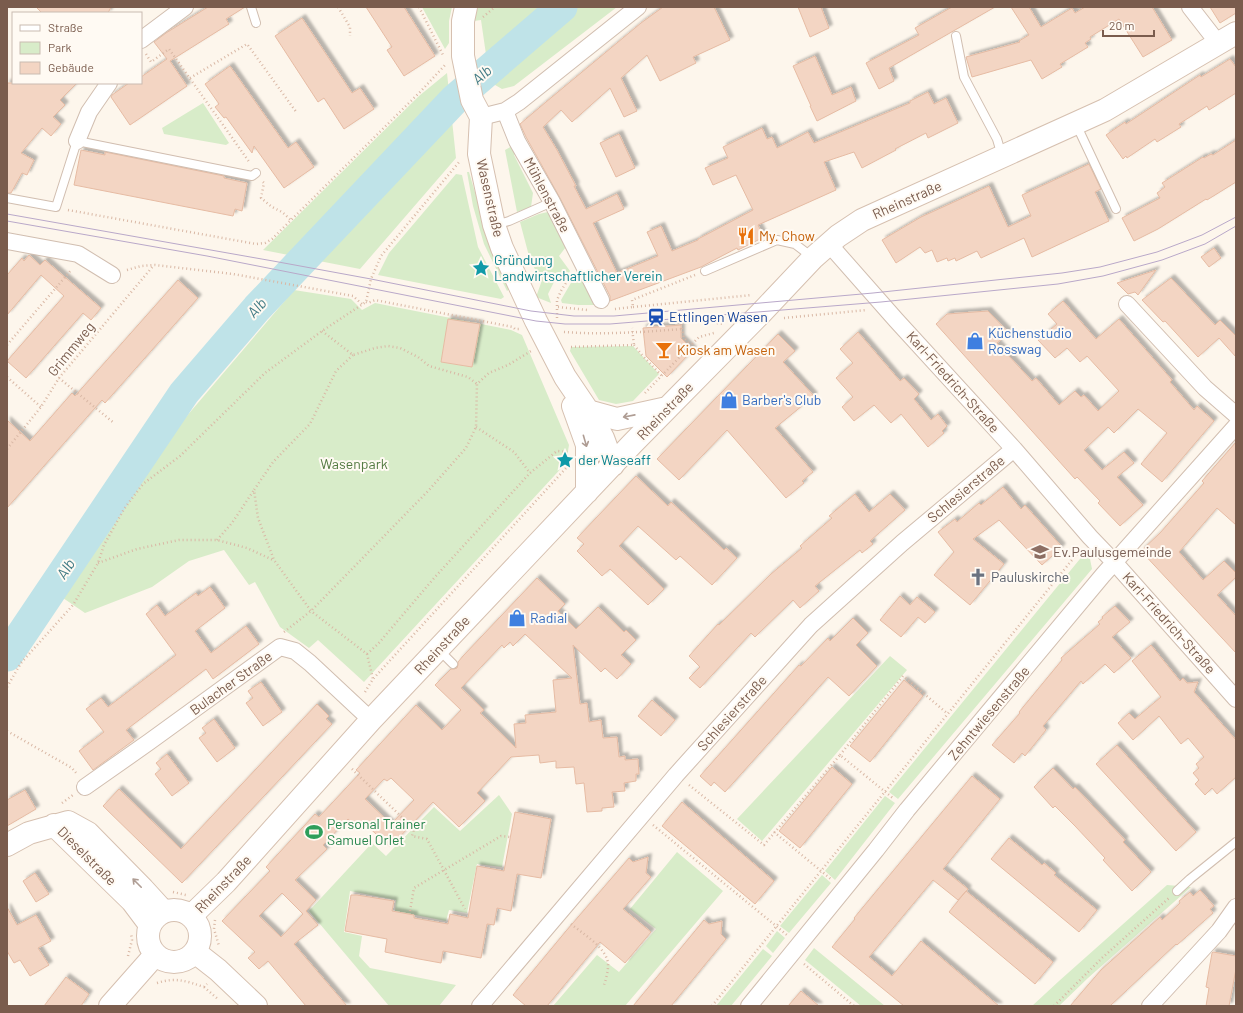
<svg xmlns="http://www.w3.org/2000/svg" width="1243" height="1013" font-family="Barlow,sans-serif">
	<defs>
		<filter id="shadow"><feDropShadow dx="3.5" dy="-3.5" stdDeviation="1" flood-color="#0004"/></filter>
	</defs>
	<rect width="100%" height="100%" fill="#fdf6ec"/>
	<path fill="#d8ecc9" d="M422,7H452L449,21V43L445,49Z
		M478,7H617L514,86L502,89L490,82L481,20L474,21Z
		M447,73L456,158L360,269L263,250L419,96Z
		M203,103L229,143L226,145L164,134L162,128Z
		M514,145L518,152L514,155L533,193L531,207L517,212L505,150Z
		M467,172H469L489,240L511,288L507,291L484,244L473,206Z
		M456,174L462,175L478,247L504,297L501,299L378,275L389,253Z
		M552,211L569,243L559,256L570,271L566,277L558,274L548,294L551,303L536,297L541,283L529,256L520,222L539,214Z
		M579,269L596,305H578L562,303L561,300Z
		M294,290L351,299L362,310L375,303L511,330L522,335L569,445L566,463L364,682L318,640L309,648L280,627L255,582L249,585L224,550L189,561L152,587L85,613L63,598L140,471Z
		M633,346L659,374L633,401L616,404L599,400L570,351L571,347Z
		M1084,554L1090,559L1092,569L898,799L889,792Z
		M890,656L907,670L762,841L737,819Z
		M499,795L512,814L502,867L477,864L467,913L449,910L446,921L395,911L396,900L350,891L344,932L362,936L359,956L370,968L456,985L439,1006H389L309,911L372,843L386,856L434,807L460,831Z
		M885,796L895,803L835,880L825,871Z
		M677,852L723,891L625,1006H553L597,955L619,972L656,929L630,909Z
		M822,875L831,883L789,933L780,926Z
		M1167,885L1191,887L1088,978L1059,1006H1032L1059,981Z
		M777,931L785,938L773,953L766,946Z
		M814,948L885,1006H861L805,960Z
		M763,949L772,956L731,1006H716Z"/>
	<g fill="none" stroke-linecap="round" stroke-linejoin="round">
		<path stroke="#bfe3e8" stroke-width="31" d="M7,656L184,393L257,308L455,99L562,7"/>
	</g>
	<path fill="#f3d5c3" stroke="#e6bba3" fill-rule="evenodd" filter="url(#shadow)" d="M36,7H111L108,13H42Z
		M208,7H245L226,19L229,24L170,61L187,86L130,125L111,97L112,95L129,83H141V77L167,59L154,42L166,33Z
		M366,7H404L435,56L404,76L387,50L392,47Z
		M663,7H714L730,40L693,57L696,63L660,81L647,55L621,78L637,111L624,117L610,88L572,122L561,110L543,127L557,150L576,186H574L586,209L617,194L624,209L593,223L617,273L658,256L647,232L661,226L672,251L698,240V239L753,210L736,175L713,185L705,168L728,158L723,147L762,128L767,139L772,137L777,148L808,132L814,143L910,103V101L928,92L934,104L946,98L958,123L928,138L926,133L895,149L896,150L862,168L854,152L824,162L836,190L758,225L764,237L738,250L737,248L701,267L610,301V296L560,198L526,137L520,124L546,102L641,23Z
		M798,7H821L829,28L810,37Z
		M952,7H995L889,68L894,81L879,89L866,63L919,35L915,28Z
		M1011,7H1029L1041,27L1072,8L1075,13L1085,7H1152L1172,40L1143,57L1119,19L1090,37L1091,39L1085,43L1088,47L1060,64L1062,67L1042,79L1031,60L972,77L966,57L1020,42L1019,41L1029,35Z
		M1210,7H1236V13L1220,23Z
		M302,18L352,93L360,88L374,109L344,129L324,98L318,102L275,36Z
		M815,56L832,95L851,87L856,101L817,121L810,106H811L793,66Z
		M1230,59L1236,67V93L1209,110L1207,106L1179,124L1181,127L1157,142L1155,139L1127,158L1126,156L1123,159L1106,135L1125,122L1126,124L1200,75L1201,77Z
		M230,66L288,148L296,142L314,167L284,188L254,146L252,153L226,117L224,118L215,107L219,104L205,84Z
		M7,83H77L60,100L65,105L53,117L61,124L51,136L42,128L21,153L34,160L27,175L22,173L11,193H7Z
		M619,134L635,168L616,177L600,143Z
		M1236,140V182L1207,200L1206,199L1158,229L1134,241L1122,218L1160,198L1157,193L1165,187L1162,183L1203,157L1204,158L1211,154L1213,155Z
		M81,150L105,155V152L224,176V178L247,183L242,211L235,209L233,216L74,185Z
		M1089,164L1101,189L1095,192L1109,221L1032,257L1024,238L981,258L977,251L956,261L955,258L948,261L947,258L937,262L932,250L925,253L920,247L896,263L882,240L921,217L989,186L1008,227L1031,216L1022,195Z
		M1214,248L1221,258L1209,267L1201,257Z
		M29,255L40,265L45,260L101,308L91,320L83,313L26,378L7,361L64,296L41,275L7,315V275L22,258L24,261Z
		M1156,270L1138,295L1135,292L1128,294L1117,283Z
		M1171,278L1215,325L1220,320L1236,336V357L1219,338L1198,357L1165,321L1163,322L1142,300Z
		M178,280L198,298L105,403L102,400L7,508V420L30,441L72,393L75,396Z
		M1063,301L1096,339L1119,319L1172,380L1170,382L1194,410L1197,406L1214,421L1162,482L1141,464L1167,433L1138,409L1114,433L1108,427L1084,450L1102,470L1124,452L1134,463L1117,477L1143,505L1120,526L1098,503L1100,501L1077,477L1075,479L936,324L947,314L988,311L1009,333L997,343L1032,381L1036,378L1059,405L1075,391L1081,397L1084,395L1098,411L1119,391L1087,356L1080,362L1067,348L1055,358L1038,340L1057,324L1048,314Z
		M448,319L480,324L472,367L441,362Z
		M681,325V338L693,350L667,377L646,356L643,328Z
		M858,332L900,381L904,378L919,394L914,399L931,420L938,414L947,426L942,431L944,433L928,447L901,414L891,423L874,405L854,421L842,407L853,397L836,378L853,363L840,349Z
		M778,334L795,351L783,362L814,396L775,428L813,472L802,481L804,483L786,498L727,430L679,480L657,459Z
		M1236,442V525L1217,508L1179,552L1203,580L1224,561L1236,573V577L1217,595L1236,616V653L1141,551L1160,533L1204,483L1202,481Z
		M636,476L668,506L671,502L724,550L726,548L737,558L712,585L680,556L676,560L638,526L619,546L664,589L648,605L610,569L602,576L577,551L584,544L577,538Z
		M1003,487L1021,509L1025,505L1062,547L1042,565L999,520L973,539L1004,564L970,605L934,575L954,552L938,532L955,519L957,522L979,503L981,505Z
		M855,494L869,512L890,494L905,510L870,541L873,544L862,553L860,550L815,586L819,591L800,608L793,600L755,637L751,633L700,688L689,678L700,667L689,656L718,624L719,625L771,574L802,548L800,546L832,518L829,516Z
		M537,578L565,604L558,611L576,629L598,607L624,632L626,630L636,640L621,655L631,664L617,679L605,668L601,672L573,645L580,704L587,703L589,722L601,720L603,738L617,737L619,757L625,756V760L638,759L639,774H636V781L624,783L625,791L612,792L614,807L602,808V811L587,812L584,783L576,784L574,767L556,768V761L540,763L539,755L511,757L477,793L485,801L459,827L433,802L390,847L363,822L358,828L348,819L323,845L327,849L295,880L316,900L306,911L318,925L294,944L347,1006H306L268,961L259,969L248,958L255,952L222,921L270,871L266,867L315,814L319,817L360,773L356,770L416,705L442,730L461,710L435,685L451,669H454L457,668L458,665V662L463,656ZM525,634L572,678L553,680L556,712L525,715L526,723L514,724L516,748L480,713L484,710L461,688L502,645L504,648L510,642L513,646ZM391,778L414,800L391,824L365,799L384,779L387,781ZM282,893L303,914L281,937L259,916Z
		M210,587L225,608L195,631L211,653L246,626L259,644L213,679L206,669L126,730L134,740L93,770L79,751L104,732L86,709L101,698L108,707L176,655L146,614L157,605L165,616L196,593L198,596Z
		M900,596L910,605L917,597L935,612L925,623L918,617L901,637L880,620Z
		M1115,606L1130,622L1112,637L1131,658L1114,673L1105,664L1083,684L1081,681L1043,726L1046,730L1025,756L1022,753L1014,763L992,745L1020,713L1019,712L1062,660L1061,658L1100,624L1098,622L1103,618L1102,617Z
		M853,618L868,633L856,645L877,666L849,696L828,677L725,792L714,782L711,786L700,776L799,665L801,666L828,638L830,641Z
		M1151,645L1180,681L1183,678L1187,683L1198,682L1194,692L1236,740V777L1217,794L1212,788L1205,795L1195,784L1199,780L1193,773L1199,768L1196,764L1204,757L1188,738L1181,744L1159,716L1133,740L1118,723L1129,713L1135,719L1161,697L1132,661Z
		M904,680L923,696L870,762L850,746Z
		M261,682L282,712L263,726L246,703L253,698L248,691Z
		M652,700L675,720L661,736L638,716Z
		M317,704L329,716L326,719L332,724L182,883L103,806L119,789L181,849Z
		M214,719L235,748L217,762L199,738L206,733L202,728Z
		M1117,745L1196,832L1176,851L1096,764Z
		M167,754L189,783L172,796L155,774L161,769L156,763Z
		M832,767L852,784L800,848L779,831Z
		M1053,768L1073,789L1075,787L1125,840L1123,842L1151,872L1132,891L1103,860L1105,858L1075,826L1055,806L1053,808L1034,787Z
		M972,776L1000,799L943,869L968,889L958,900L933,880L869,957L892,976L921,941L999,1006H904L832,947L855,919L854,918Z
		M25,790L36,809L7,826V800Z
		M682,802L774,881L755,904L662,826Z
		M515,812L551,819L541,878L517,874L511,911L497,908L494,925L487,924L481,958L443,951L441,963L419,959L385,952L387,939L345,931L351,895H357L394,901L392,911L414,915V918L448,924L450,914L468,918L477,866L504,871Z
		M1009,838L1042,865L1044,863L1056,873L1054,875L1097,910L1079,932L991,859Z
		M648,857L646,873L651,877L623,909L651,932L625,963L600,942L547,1006H526L513,995L566,931L629,858L633,862Z
		M35,873L49,894L36,902L23,881Z
		M1200,890L1214,906L1210,909L1213,913L1177,945L1176,944L1110,1006H1070L1101,970L1160,917L1162,920L1180,903L1179,901L1190,892L1193,896Z
		M966,891L1053,962L1035,984L949,912Z
		M7,907L17,925L36,915L51,941L38,948L49,965L30,976L20,960L14,963L7,951Z
		M704,920L709,924L722,921L721,934L726,939L671,1006H633Z
		M1213,952L1236,956V969L1229,1006H1206L1209,988L1206,987L1212,953Z
		M66,977L89,994L81,1006H44Z
		M801,991L819,1006H788Z"/>
	<g fill="none" stroke-linecap="round" stroke-linejoin="round">
		<g stroke="#d1beb0" stroke-width="10">
			<path id="lane" d="M251,7L256,23
				M956,36L964,77L997,139L1002,156
				M1076,124L1116,209
				M7,198L56,207L77,141L252,176L256,173
				M495,225L509,221L552,202
				M705,271L777,240L795,244L812,257
				M438,649L453,664
				M1177,891L1190,879L1236,842"/>
		</g>
		<g stroke="#d1beb0" stroke-width="18">
			<path id="street" d="M1190,7L1218,43
				M141,40L185,7
				M505,111L517,141L552,202L601,300
				M481,117L505,111L519,102L638,7
				M77,141L89,112L109,83
				M7,241L78,254L112,275
				M829,244L896,320L1014,449L1090,537L1115,563L1236,699
				M1127,304L1205,388L1236,415
				M85,787L149,742L280,647L295,651L310,663L371,720
				M480,1006L676,775L811,625L902,543L1014,449
				M749,1006L876,850L907,810L1103,575L1236,426
				M1150,1006L1219,931L1236,907"/>
		</g>
		<g stroke="#d6c0b0" stroke-width="24">
			<path id="secondary" d="M466,7L463,21V56L472,100L481,117L479,154L494,225L502,248L536,321L565,377L588,411L603,438L613,465
				M573,406L587,445V492
				M588,411L617,419L667,408
				M54,825L132,901L150,925
				M7,845L29,833L68,822L88,833L143,889L164,912
				M148 936a26 26 0 1 1 52 0a26 26 0 1 1-52 0Z
				M191,916L226,882L371,720L632,444L762,312L813,258L838,236L862,220L1105,110L1236,33
				M195,952L218,970L256,1006
				M110,1006L155,955"/>
		</g>
		<path stroke="#d9b8a5" stroke-width="2.5" stroke-dasharray="1 3" stroke-linecap="butt" d="M338,7L350,27V36
			M419,7L443,55
			M483,17L495,7
			M146,54L151,62L169,49L250,163
			M190,78L247,44L297,113
			M263,182L264,183L261,198L272,207L282,212L291,220
			M68,210L256,244L265,243L272,239L421,91L446,64
			M127,270L141,266L155,265L233,274L353,296L362,304
			M366,302L368,303L375,300L513,327L515,329H519
			M558,307L588,310
			M633,307L752,295
			M615,309L633,307L632,300L695,275
			M557,318V300L561,291L570,276
			M784,318L867,310
			M709,322L724,324
			M681,324L684,338L691,345
			M322,331L353,355L375,348L388,346L400,348L418,357L429,366L468,377L477,384
			M564,332C603,335 643,332 682,329
			M7,345L72,269
			M634,345L642,355L662,376
			M571,347L634,345L632,328
			M353,355L336,371L310,424L273,462L254,490L258,518L274,560L311,611L367,654L373,679
			M7,377L41,407
			M59,378L114,423
			M645,393L699,337L714,333
			M476,427L514,452L530,473L557,451L568,452
			M7,449L41,407L59,378L154,265
			M217,540L232,523L254,490
			M98,563L137,549L179,540H217L247,548L273,560
			M284,632L311,611L429,490L466,448L476,427L477,384L489,373L508,365L531,351
			M367,654L378,644L435,577L530,473
			M7,687L21,663L73,605L98,563L104,545L124,509L143,484L180,456L265,373L322,331L366,302L371,279L381,256L460,161
			M365,692L373,679L384,667L567,467
			M7,731L72,768L77,774
			M840,755L903,676L948,714
			M352,769L414,829L412,836L427,839L465,909
			M689,785L764,845L840,755L894,799
			M62,803L73,795
			M653,825L787,935
			M774,832L832,880
			M173,892L186,895
			M410,911L414,888L501,836L510,837
			M215,920L214,929L219,946
			M571,924C583,934 609,949 608,966C608,972 606,979 604,985
			M128,956L132,940L131,933
			M804,964L854,1006
			M157,983C176,977 186,981 204,987L207,984
			M204,987L219,1000
			M712,1006L1080,550
			M1054,1006L1102,958L1169,898"/>
		<use href="#lane" stroke="#fff" stroke-width="8"/>
		<use href="#street" stroke="#fff" stroke-width="16"/>
		<use href="#secondary" stroke="#fff" stroke-width="22"/>
		<path stroke="#b9a8c9" stroke-width="1" d="M7,214L273,261L371,279L531,311L574,316H614L873,293L1062,273L1100,267L1157,252L1202,235L1236,217
			M7,221L207,256L536,321L565,324H610L881,302L1058,284L1103,276L1162,260L1205,244L1236,226"/>
	</g>
	<defs><path id="oneway-shaft" d="M-6 0H5M1.5-3L5.5 0L1.5 3" fill="none" stroke-width="1.6" stroke-linecap="round" stroke-linejoin="round"/></defs>
	<g stroke="#af9d94">
		<use href="#oneway-shaft" transform="translate(629 416) rotate(169)"/>
		<use href="#oneway-shaft" transform="translate(585 441) rotate(74)"/>
		<use href="#oneway-shaft" transform="translate(137 883) rotate(-135)"/>
	</g>
	<defs>
		<g id="restaurant-bare" transform="scale(1.38)"><path d="M-5-6h1v4h1v-4h1v4h1v-4h1v5L-1.5 .5V6h-2V.5L-5-1ZM5-6V6H3V1.5H1.5Q1.5-4 5-6Z" fill="#e8710a" stroke="#fffaf3" stroke-width="2.5" paint-order="stroke"/></g>
		<g id="sight-bare" transform="scale(1.38)"><path d="M0-6L1.8-2.2L6-1.7L2.9 1.2L3.7 5.4L0 3.3L-3.7 5.4L-2.9 1.2L-6-1.7L-1.8-2.2Z" fill="#0f9aa8" stroke="#fffaf3" stroke-width="2.5" paint-order="stroke"/></g>
		<g id="station-bare" transform="scale(1.38)"><path d="M-3-6H3Q5-6 5-4V2Q5 4 3 4L4.5 6H3L1.5 4h-3L-3 6H-4.5L-3 4Q-5 4-5 2V-4Q-5-6-3-6ZM-3.5-4v3h7v-3ZM-3.5 1v1.5H-2V1ZM2 1v1.5H3.5V1Z" fill="#1a4fb4" stroke="#fffaf3" stroke-width="2.5" paint-order="stroke"/></g>
		<g id="shop-bare" transform="scale(1.38)"><path d="M-5-2.5h2.3a2.7 3.5 0 0 1 5.4 0H5L5.5 6h-11ZM-1.5-2.5h3a1.5 2.3 0 0 0-3 0Z" fill="#3f7fe0" stroke="#fffaf3" stroke-width="2.5" paint-order="stroke"/></g>
		<g id="bar-bare" transform="scale(1.38)"><path d="M-6-5H6L.8 .8V4.5H3.5V6h-7V4.5H-.8V.8Z" fill="#e8710a" stroke="#fffaf3" stroke-width="2.5" paint-order="stroke"/></g>
		<g id="school-bare" transform="scale(1.38)"><path d="M0-5L7-2L0 1L-7-2ZM-4 1L0 2.5L4 1V4Q0 6-4 4Z" fill="#8d6e63" stroke="#fffaf3" stroke-width="2.5" paint-order="stroke"/></g>
		<g id="church-bare" transform="scale(1.38)"><path d="M-1.2-6h2.4v3.5h3.3v2.4h-3.3V6h-2.4V-.1h-3.3v-2.4h3.3Z" fill="#6b7280" stroke="#fffaf3" stroke-width="2.5" paint-order="stroke"/></g>
		<g id="stadium-bare" transform="scale(1.38)"><path d="M0-5a6.5 5 0 1 0 0 10a6.5 5 0 1 0 0-10ZM-3.5-1.8h7v3.6h-7Z" fill="#2e9e5b" stroke="#fffaf3" stroke-width="2.5" paint-order="stroke"/></g>
	</defs>
	<g fill-rule="evenodd">
		<use href="#restaurant-bare" x="746" y="236"/>
		<use href="#sight-bare" x="481" y="268"/>
		<use href="#station-bare" x="656" y="317"/>
		<use href="#shop-bare" x="975" y="341"/>
		<use href="#bar-bare" x="664" y="350"/>
		<use href="#shop-bare" x="729" y="400"/>
		<use href="#sight-bare" x="565" y="460"/>
		<use href="#school-bare" x="1040" y="552"/>
		<use href="#church-bare" x="978" y="577"/>
		<use href="#shop-bare" x="517" y="618"/>
		<use href="#stadium-bare" x="314" y="832"/>
	</g>
	<g text-anchor="middle" stroke-width="4" stroke-linejoin="round" paint-order="stroke">
		<g font-size="14" fill="#7a5c4d" stroke="#fffaf3">
			<text transform="translate(547 195) rotate(62)" y="5">Mühlenstraße</text>
			<text transform="translate(490 198) rotate(77)" y="5">Wasenstraße</text>
			<text transform="translate(907 200) rotate(-24)" y="5">Rheinstraße</text>
			<text transform="translate(71 349) rotate(-51)" y="5">Grimmweg</text>
			<text transform="translate(953 382) rotate(48)" y="5">Karl-Friedrich-Straße</text>
			<text transform="translate(665 411) rotate(-46)" y="5">Rheinstraße</text>
			<text transform="translate(966 489) rotate(-40)" y="5">Schlesierstraße</text>
			<text transform="translate(1169 623) rotate(48)" y="5">Karl-Friedrich-Straße</text>
			<text transform="translate(442 645) rotate(-47)" y="5">Rheinstraße</text>
			<text transform="translate(231 683) rotate(-36)" y="5">Bulacher Straße</text>
			<text transform="translate(732 713) rotate(-48)" y="5">Schlesierstraße</text>
			<text transform="translate(989 713) rotate(-50)" y="5">Zehntwiesenstraße</text>
			<text transform="translate(87 856) rotate(45)" y="5">Dieselstraße</text>
			<text transform="translate(223 884) rotate(-46)" y="5">Rheinstraße</text>
		</g>
		<g font-size="14" fill="#c56008" stroke="#fffaf3" text-anchor="start">
			<text x="759" y="241">My. Chow</text>
			<text x="677" y="355">Kiosk am Wasen</text>
		</g>
		<g font-size="14" fill="#0d838f" stroke="#fffaf3" text-anchor="start">
			<text x="494" y="265">Gründung<tspan x="494" dy="16">Landwirtschaftlicher Verein</tspan></text>
			<text x="578" y="465">der Waseaff</text>
		</g>
		<g font-size="14" fill="#164399" stroke="#fffaf3" text-anchor="start">
			<text x="669" y="322">Ettlingen Wasen</text>
		</g>
		<g font-size="14" fill="#366cbe" stroke="#fffaf3" text-anchor="start">
			<text x="988" y="338">Küchenstudio<tspan x="988" dy="16">Rosswag</tspan></text>
			<text x="742" y="405">Barber's Club</text>
			<text x="530" y="623">Radial</text>
		</g>
		<g font-size="14" fill="#537a41" stroke="#fffaf3">
			<text x="354" y="469">Wasenpark</text>
		</g>
		<g font-size="14" fill="#785e54" stroke="#fffaf3" text-anchor="start">
			<text x="1053" y="557">Ev.Paulusgemeinde</text>
		</g>
		<g font-size="14" fill="#5b616d" stroke="#fffaf3" text-anchor="start">
			<text x="991" y="582">Pauluskirche</text>
		</g>
		<g font-size="14" fill="#27864d" stroke="#fffaf3" text-anchor="start">
			<text x="327" y="829">Personal Trainer<tspan x="327" dy="16">Samuel Orlet</tspan></text>
		</g>
		<g font-size="15" font-style="italic" fill="#437c86" stroke="#fffaf3">
			<text transform="translate(482 75) rotate(-41)" y="5">Alb</text>
			<text transform="translate(257 308) rotate(-48)" y="5">Alb</text>
			<text transform="translate(66 569) rotate(-56)" y="5">Alb</text>
		</g>
	</g>
	<rect width="1243" height="1013" fill="none" stroke="#7a5c4d" stroke-width="16"/>
	<rect x="12" y="12" width="130" height="72" fill="#fffaf3" stroke="#cabbb1"/>
	<rect x="20" y="25" width="20" height="6" fill="#ffffff" stroke="#cabbb1"/>
	<text x="48" y="32" font-size="12" fill="#7a5c4d">Straße</text>
	<rect x="20" y="42" width="20" height="12" fill="#d8ecc9" stroke="#cabbb1"/>
	<text x="48" y="52" font-size="12" fill="#7a5c4d">Park</text>
	<rect x="20" y="62" width="20" height="12" fill="#f3d5c3" stroke="#cabbb1"/>
	<text x="48" y="72" font-size="12" fill="#7a5c4d">Gebäude</text>
	<path d="M1103 30v6h51v-6" fill="none" stroke="#7a5c4d" stroke-width="2"/>
	<text x="1109" y="30" font-size="12" fill="#7a5c4d" stroke="#fffaf3" stroke-width="3" paint-order="stroke">20 m</text>
</svg>
